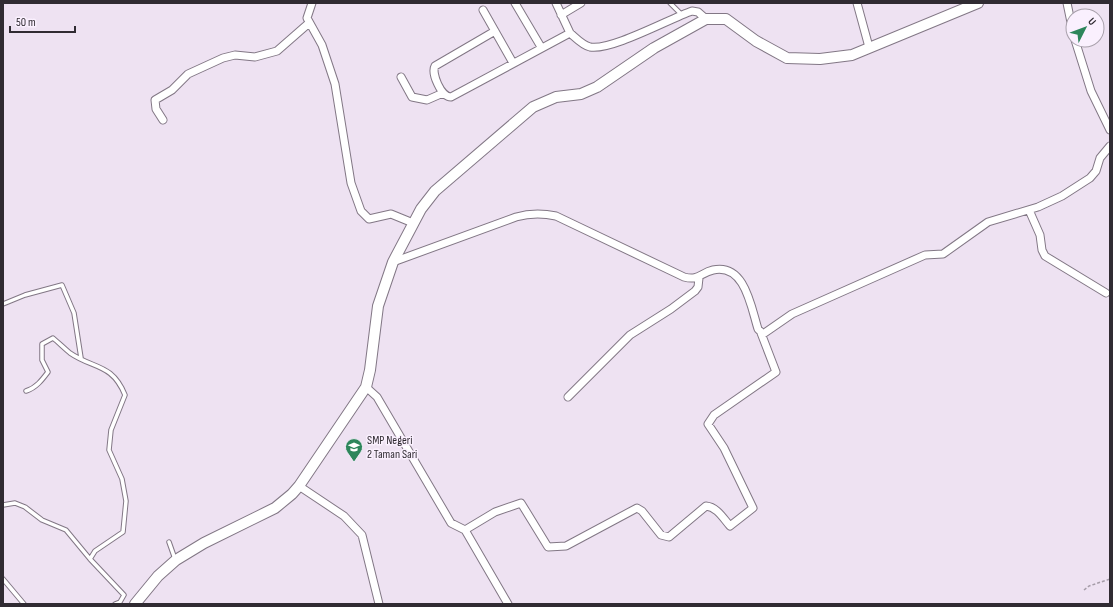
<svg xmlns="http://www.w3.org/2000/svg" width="1113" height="607" font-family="'Sofia Sans Condensed',sans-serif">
	<rect width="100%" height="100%" fill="#eee2f2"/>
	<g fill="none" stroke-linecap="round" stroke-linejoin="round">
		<g stroke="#827785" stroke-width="5.5">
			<path id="lane" d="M670,3L682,15
				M3,304L25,295L62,285L74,313L81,358
				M26,391C36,388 42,380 48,372L42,360V344L53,338C59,343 64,348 70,353C93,369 112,363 125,395L111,430L109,450L122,479L126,501L123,532L95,551L90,559L124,595L120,602L115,604
				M3,505L15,503L25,507L42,520L66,530L90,559
				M169,542L175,559
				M3,579L24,604"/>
		</g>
		<g stroke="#827785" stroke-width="9">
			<path id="street" d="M312,3L307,18L322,45L335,84L351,183L361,211L369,219L391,214L413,223
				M515,3L541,47
				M857,3L869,47
				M1067,3L1073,32
				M483,10L513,63
				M561,15L581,3
				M495,31L435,66C431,73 441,97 451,97L570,33L556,3
				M570,33C576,38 582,45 590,47C611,51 669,19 692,11L698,12L706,19
				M1075,40L1091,91L1110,130
				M401,77L412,97L427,100L443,93
				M163,120L156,109L155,100L172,90L188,74L223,58L235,55L255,57L277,51L309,23
				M1029,210L1040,235L1042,250L1045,256L1106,293
				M393,262L516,217C530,213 542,213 556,216L684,277C699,281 700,273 713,270C745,263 751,307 758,329L763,334L792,314L925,255L943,254L988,222L1038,207L1062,196L1090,178L1096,171L1100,158L1110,146
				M366,387L377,397L451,523L465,530L508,604
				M568,397L630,335L671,309L695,291L698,287L699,278
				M299,486L344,516L362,535L379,604
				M465,530L495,512L521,503L548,547L566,546L637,508L642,511L661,535L669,537L706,506C717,507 723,518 730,526L753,508L724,448L708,424L714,415L776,372L761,333"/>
		</g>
		<g stroke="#827785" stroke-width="12">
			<path id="secondary" d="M135,604L158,576L176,560L204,543L275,508L292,494L299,486L366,387L370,370L378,306L393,262L421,209L435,191L533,107L556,97L581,94L597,87L654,48L706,19H726L756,41L787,58L820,59L852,55L978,3"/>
		</g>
		<path stroke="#a59ca8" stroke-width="1.5" stroke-dasharray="3 2" stroke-linecap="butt" d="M1084,590L1089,586L1110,579"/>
		<use href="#lane" stroke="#fff" stroke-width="3.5"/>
		<use href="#street" stroke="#fff" stroke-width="7"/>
		<use href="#secondary" stroke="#fff" stroke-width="10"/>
	</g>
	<defs>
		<g id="school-pin" transform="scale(0.9)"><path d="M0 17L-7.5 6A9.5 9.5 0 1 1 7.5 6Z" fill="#2d865b" stroke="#faf0fe"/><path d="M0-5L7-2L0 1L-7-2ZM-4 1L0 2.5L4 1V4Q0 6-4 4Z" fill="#fff"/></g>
	</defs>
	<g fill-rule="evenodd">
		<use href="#school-pin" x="354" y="447"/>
	</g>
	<g text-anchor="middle" stroke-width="3" stroke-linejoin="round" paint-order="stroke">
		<g font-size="12" fill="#302b32" stroke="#faf0fe" text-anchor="start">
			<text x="367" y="444">SMP Negeri<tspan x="367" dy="14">2 Taman Sari</tspan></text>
		</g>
	</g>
	<rect width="1113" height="607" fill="none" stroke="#302b32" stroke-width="8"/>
	<g transform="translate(1085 28) rotate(48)"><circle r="19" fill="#faf0fe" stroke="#a9a1ac"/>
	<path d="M0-3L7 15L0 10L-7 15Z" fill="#2d865b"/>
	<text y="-6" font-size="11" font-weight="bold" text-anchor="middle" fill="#302b32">U</text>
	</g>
	<path d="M10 26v6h65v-6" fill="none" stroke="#302b32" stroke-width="2"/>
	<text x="16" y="26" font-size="12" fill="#302b32" stroke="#faf0fe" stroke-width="3" paint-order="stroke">50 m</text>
</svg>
